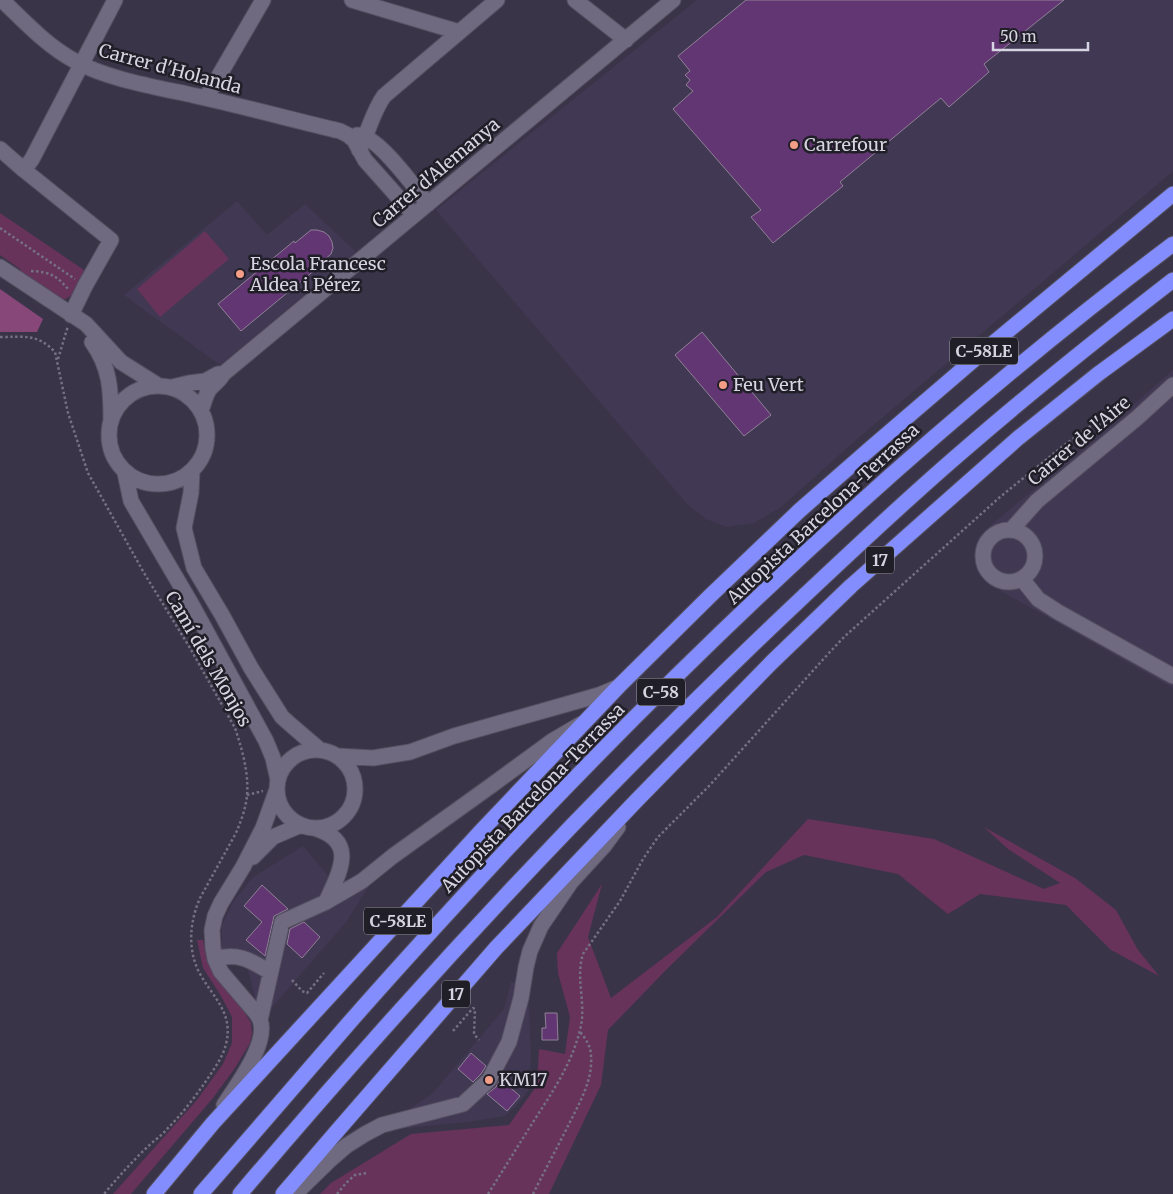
<svg xmlns="http://www.w3.org/2000/svg" width="1173" height="1194" font-family="Merriweather,serif">
	<rect width="100%" height="100%" fill="#3a3448"/>
	<path fill="#413954" d="M697,0H1173V171L856,440L781,507L754,523L727,527L706,519L687,504L436,210Z
		M237,201L267,235L305,204L356,252L220,365L124,295Z
		M1173,370V688L987,583L977,571L974,553L978,538L991,525L1090,443Z
		M303,846L328,876L339,884L366,869L374,878L346,922L267,1013L255,1009V997L250,976L246,967L235,960L228,965L222,949V925L233,902L253,877Z
		M511,982L528,985L531,1057L528,1091L515,1107L505,1116L468,1122L386,1130L380,1117L404,1113L433,1093L504,1009Z"/>
	<path fill="#67335b" d="M0,213L84,270L76,292L66,299H54L23,276L20,269L0,255Z
		M205,231L229,259L160,317L137,289Z
		M808,819L934,839L1044,889L1060,883L1008,849L984,827L1075,878L1116,910L1138,950L1159,976L1111,950L1066,905L980,894L948,914L898,874L804,855L766,872L666,970L608,1030L601,1085L549,1194H320L331,1183L411,1134L509,1125L537,1085L539,1049L565,1054L570,1017L558,973L557,953L602,884L588,937L611,998L717,917Z
		M197,940H203L207,961L212,971L219,981L239,1003L251,1023L252,1033L250,1043L235,1068L213,1098L131,1194H113L197,1100L223,1064L232,1043V1017L221,996L203,968Z"/>
	<path fill="#874779" d="M0,289L43,319L37,332H0Z"/>
	<path fill="#623672" stroke="#908196" d="M746,0H1064L984,64L989,72L949,107L941,98L840,182L843,186L773,243L751,217L761,210L673,109L693,91L686,85L690,80L685,75L690,71L678,56Z
		M311,230H317L324,232L329,236L332,242L333,248L331,254L315,268L316,269L241,331L218,304L294,241L295,243Z
		M702,332L771,415L744,436L675,355Z
		M262,885L288,909L274,916L265,956L246,940L262,922L244,906Z
		M304,922L320,937L302,958L287,944L290,929Z
		M545,1013H557L558,1040H542V1028H546Z
		M471,1053L486,1066L481,1074L473,1082L458,1069Z
		M500,1079L520,1096L507,1111L487,1094L496,1087Z"/>
	<g fill="none" stroke-linecap="round" stroke-linejoin="round">
		<g stroke="#545060" stroke-width="17">
			<path id="minor" d="M2,0C25,22 47,46 75,61C107,79 155,87 192,95C241,106 290,119 340,131L348,135L354,140L365,160L414,215
				M352,0L459,32
				M575,0L626,40
				M206,98L263,0
				M357,135C377,134 415,188 428,204
				M0,149L24,170L111,240L85,286L71,315
				M359,150C368,133 373,111 384,96L497,0
				M24,170L32,159L115,0
				M0,267L86,324L121,362L159,386
				M92,342C110,367 111,390 111,420
				M109 435a49 49 0 1 1 98 0a49 49 0 1 1-98 0Z
				M172,387L189,383L205,381L218,374H221
				M201,410C204,404 205,396 209,390C213,384 220,381 223,374L673,0
				M192,471L191,493L184,528L194,568L222,615L251,668L282,717L291,725L320,750
				M125,473L131,501L192,605L266,741L273,758L278,780
				M1012,529L1037,501L1137,418L1173,385
				M983 556a26 26 0 1 1 52 0a26 26 0 1 1-52 0Z
				M1022,579L1038,599L1058,612L1173,676
				M277 789a39 39 0 1 1 78 0a39 39 0 1 1-78 0Z
				M337,756L373,758L410,752L454,736L599,695L618,687
				M314,828C358,841 340,871 326,902
				M253,857L273,837L301,825
				M215,959C239,952 251,961 270,972
				M260,1020L282,922L326,902L362,881L393,856L492,785L552,741L581,724
				M224,1105C236,1086 269,1043 260,1020C259,1017 257,1015 256,1013L221,972L215,959L213,948L212,930L215,916L221,903L243,867L263,828L277,789
				M295,1194L331,1159L346,1146L365,1134L382,1125L463,1104L489,1080L509,1042L521,998L526,967L530,951L541,926L571,882L604,846L618,827"/>
		</g>
		<g stroke="#545060" stroke-width="17">
			<path id="highway" d="M154,1194L213,1123L482,830L618,687L710,596L799,511L871,448L991,345L1173,194
				M201,1194C250,1137 299,1080 349,1023C406,958 465,894 524,831C725,620 940,419 1173,244
				M240,1194C417,985 604,784 804,596C856,547 909,497 964,450C1032,391 1102,335 1173,280
				M283,1194L338,1130L496,948L636,801L772,662L851,586L1017,439L1098,374L1173,319"/>
		</g>
		<path stroke="#757082" stroke-width="2.5" stroke-dasharray="2.5 2.5" stroke-linecap="butt" d="M0,228L75,279
			M31,271C50,272 56,275 69,290
			M0,337C23,337 37,333 55,352L68,413L88,473L144,573L190,648L235,728C242,749 249,773 247,795C246,808 241,821 236,833L200,898C190,921 187,948 199,972C212,997 234,1012 226,1044C223,1057 214,1069 206,1081C195,1097 182,1114 168,1128C164,1133 159,1137 154,1141C136,1157 120,1175 104,1194
			M58,359L68,326
			M247,795L263,791
			M292,980L302,991L307,993L324,973
			M453,1031L473,1008L475,1009L474,1034L479,1040
			M337,1194L346,1183L355,1175L367,1173
			M488,1194C504,1169 519,1144 535,1119C553,1091 572,1063 580,1030C587,1005 575,979 583,954L620,901L643,859L658,837L709,786L828,654L844,637L1000,497L1063,446L1092,425L1102,424L1106,426
			M533,1194C545,1170 558,1146 570,1122C580,1102 593,1079 591,1056C591,1047 586,1039 580,1032"/>
		<use href="#minor" stroke="#706a80" stroke-width="15"/>
		<use href="#highway" stroke="#838dfe" stroke-width="15"/>
	</g>
	<g fill="#f49e88" stroke="#201e27" stroke-width="2">
		<circle cx="794" cy="145" r="5"/>
		<circle cx="240" cy="274" r="5"/>
		<circle cx="723" cy="385" r="5"/>
		<circle cx="489" cy="1080" r="5"/>
	</g>
	<g text-anchor="middle" stroke-width="5" stroke-linejoin="round" paint-order="stroke">
		<g fill="#201e27" stroke="#a09da9" stroke-width="1">
			<rect x="950" y="337.5" width="68" height="27" rx="4"/>
			<rect x="866" y="546.5" width="28" height="27" rx="4"/>
			<rect x="637" y="678.5" width="48" height="27" rx="4"/>
			<rect x="364" y="907.5" width="68" height="27" rx="4"/>
			<rect x="442" y="980.5" width="28" height="27" rx="4"/>
		</g>
		<g font-size="16" font-weight="bold" fill="#d7d4e1">
			<text x="984" y="357">C-58LE</text>
			<text x="880" y="566">17</text>
			<text x="661" y="698">C-58</text>
			<text x="398" y="927">C-58LE</text>
			<text x="456" y="1000">17</text>
		</g>
		<g font-size="18" fill="#d7d4e1" stroke="#201e27">
			<text transform="translate(170 69) rotate(15)" y="6">Carrer d'Holanda</text>
			<text transform="translate(436 173) rotate(-40)" y="6">Carrer d'Alemanya</text>
			<text transform="translate(1079 441) rotate(-40)" y="6">Carrer de l'Aire</text>
			<text transform="translate(823 514) rotate(-43)" y="6">Autopista Barcelona-Terrassa</text>
			<text transform="translate(208 659) rotate(60)" y="6">Camí dels Monjos</text>
			<text transform="translate(533 798) rotate(-46)" y="6">Autopista Barcelona-Terrassa</text>
		</g>
		<g font-size="18" fill="#d7d4e1" stroke="#201e27" text-anchor="start">
			<text x="804" y="151">Carrefour</text>
			<text x="250" y="270">Escola Francesc<tspan x="250" dy="21">Aldea i Pérez</tspan></text>
			<text x="733" y="391">Feu Vert</text>
			<text x="499" y="1086">KM17</text>
		</g>
	</g>
	<path d="M993 42v8h95v-8" fill="none" stroke="#d7d4e1" stroke-width="2.5"/>
	<text x="1000" y="42" font-size="15" fill="#d7d4e1" stroke="#201e27" stroke-width="4" paint-order="stroke">50 m</text>
</svg>
